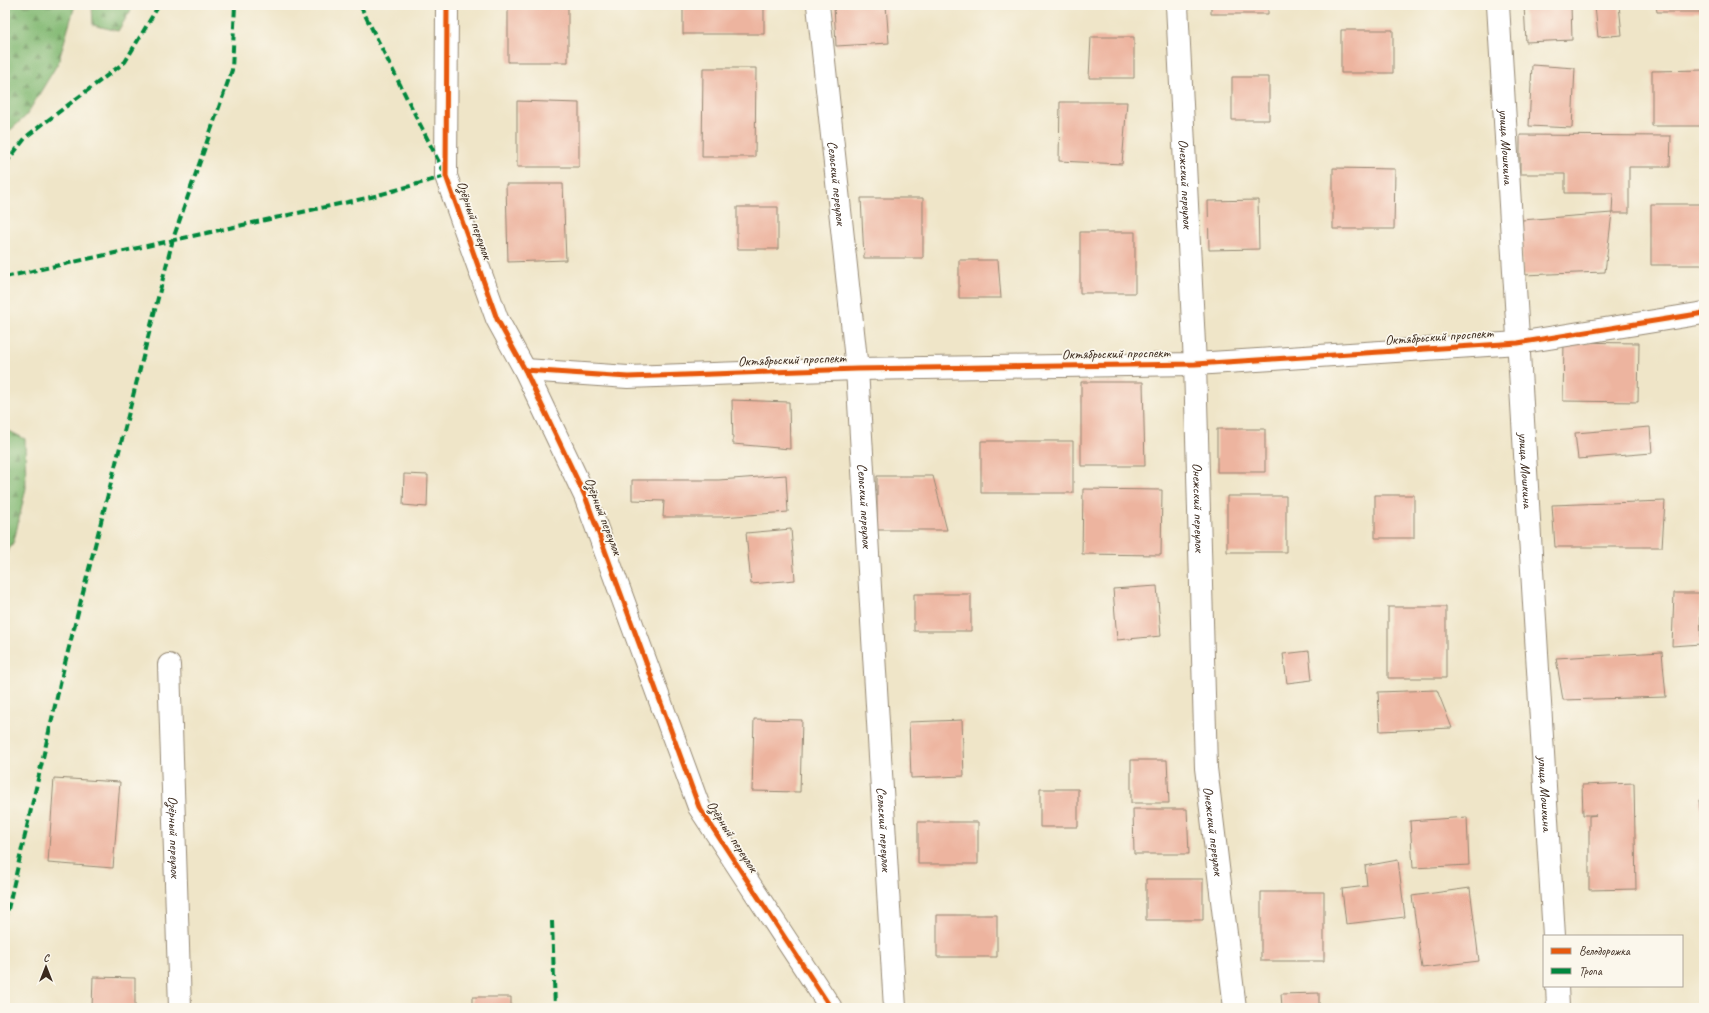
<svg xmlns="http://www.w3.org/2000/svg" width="1709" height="1013" font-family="Caveat,sans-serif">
	<defs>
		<pattern id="forest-firs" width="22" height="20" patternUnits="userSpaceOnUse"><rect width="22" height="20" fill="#86bb77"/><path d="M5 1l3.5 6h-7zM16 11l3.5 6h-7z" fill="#6f9861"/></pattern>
	</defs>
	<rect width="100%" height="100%" fill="#fbf7ec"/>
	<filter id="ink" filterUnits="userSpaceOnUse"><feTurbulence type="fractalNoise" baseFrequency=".025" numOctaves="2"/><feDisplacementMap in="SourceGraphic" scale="8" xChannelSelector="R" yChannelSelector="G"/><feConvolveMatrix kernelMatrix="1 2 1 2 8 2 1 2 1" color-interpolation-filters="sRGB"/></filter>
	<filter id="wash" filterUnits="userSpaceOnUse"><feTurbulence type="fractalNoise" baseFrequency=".012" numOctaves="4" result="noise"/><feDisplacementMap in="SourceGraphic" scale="16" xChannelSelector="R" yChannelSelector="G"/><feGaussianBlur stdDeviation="0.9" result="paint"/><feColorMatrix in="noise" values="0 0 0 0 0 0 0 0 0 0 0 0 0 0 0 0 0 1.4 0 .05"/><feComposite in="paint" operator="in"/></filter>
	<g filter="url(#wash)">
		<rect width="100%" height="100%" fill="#efe5c8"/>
		<path fill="url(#forest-firs)" stroke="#60724a" d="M5,5H75L58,63L26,116L5,135Z
			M92,5H134L118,31L93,25Z
			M5,429L25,439L26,488L14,541L5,556Z"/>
		<g id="blocks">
			<path fill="#edb49f" d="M508,5H568V62H508Z
				M683,5H764V34H683Z
				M834,5H886L889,43L836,46Z
				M1211,5H1268V14H1211Z
				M1524,5H1571L1572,40L1526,42Z
				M1595,5H1619L1622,35L1598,37Z
				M1656,5H1700V12H1657Z
				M1341,30H1393V73H1341Z
				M1091,37H1134V78H1089Z
				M1532,65L1575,68L1572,128L1529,126Z
				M703,68H756L755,157H702Z
				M1704,70V126H1652V71Z
				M1232,77H1269V120H1232Z
				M517,101L579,103V167H517Z
				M1060,102H1127L1122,164L1059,161Z
				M1520,135L1671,136L1670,167H1629V213H1612L1613,193H1565V174H1520Z
				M1333,168L1395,169L1394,229H1333Z
				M506,184H563L566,260L508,262Z
				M861,198H923V258H864Z
				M1258,200L1259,249L1209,250L1208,201Z
				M1651,204H1704V265H1651Z
				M737,207H778V249H737Z
				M1612,213L1605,272L1522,275V220Z
				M1080,232H1135V293H1080Z
				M959,260H998L1001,298H959Z
				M1564,342L1639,343L1638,402L1563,401Z
				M1081,382H1143L1145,466H1081Z
				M732,400L789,402L790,449L733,444Z
				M1650,427L1652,453L1578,459L1575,433Z
				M1217,429H1265V472H1217Z
				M981,441H1073V493H981Z
				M404,474L428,475L427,507L403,505Z
				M786,475L788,512L722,517H663L664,501L632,500V480H719Z
				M877,476H933L947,530H877Z
				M1083,489L1162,490L1161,555L1082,554Z
				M1375,495H1414V538H1375Z
				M1227,496H1286V552H1227Z
				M1665,501L1662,547H1555L1552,505Z
				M791,529L795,580L751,584L746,533Z
				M1157,586L1161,636L1117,640L1113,589Z
				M1674,593H1700L1701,644L1704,643V656L1701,644L1672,646Z
				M914,594H971V631H914Z
				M1388,607H1446V678H1388Z
				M1309,651L1312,680L1287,683L1283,654Z
				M1662,652L1666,697L1563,700L1556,658Z
				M1437,690L1452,728L1380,731L1378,692Z
				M754,719L802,720L800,792L752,791Z
				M962,720L964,776L911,778L909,722Z
				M1131,760H1167L1169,803H1131Z
				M54,778L120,782L113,868L48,863Z
				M1634,783L1636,889L1589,890V816L1596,815H1583L1582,785Z
				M1040,789H1078V827H1040Z
				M1704,799V831H1703L1699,800Z
				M1133,809H1187L1189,854H1134Z
				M1467,817L1469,865L1413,868L1410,821Z
				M918,822H978V864H918Z
				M1398,860L1405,917L1346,924L1342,889L1367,886L1365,866Z
				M1146,879H1203V920H1146Z
				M1470,888L1479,961L1422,968L1412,896Z
				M1261,892H1324V961H1261Z
				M937,915H997V957H937Z
				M93,977L135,978V1008H92Z
				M1319,993V1008H1282L1281,994Z
				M472,997H511V1008H472Z"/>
		</g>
	</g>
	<g filter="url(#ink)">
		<use href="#blocks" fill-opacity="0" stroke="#958873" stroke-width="1"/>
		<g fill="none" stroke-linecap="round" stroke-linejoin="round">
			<g stroke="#958873" stroke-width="24">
				<g id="street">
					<path d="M447,5L446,176L497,319L525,370L585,496L699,807L831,1008"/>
					<path id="s1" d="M818,5L857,369L895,1008"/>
					<path id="s2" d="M1177,5L1195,364L1206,768L1235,1008"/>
					<path id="s3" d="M1498,5L1554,936"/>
					<path d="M525,370L628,377L857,369L1195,364L1518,343L1704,313"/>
					<path id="s4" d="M169,665L180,1008"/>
					<path d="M1557,986L1558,1008"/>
				</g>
			</g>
			<use href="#street" stroke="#fff" stroke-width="22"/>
			<path stroke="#00873e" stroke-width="4" stroke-dasharray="8 4" stroke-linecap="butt" d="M5,164L27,136L125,62L159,5
				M5,277L371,197L446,176L360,5
				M552,921L555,1008
				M5,922L63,671L173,239L232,70L235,5"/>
			<g stroke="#fbf7ec" stroke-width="8">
				<path id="cycleway" d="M447,5L446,176L497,319L525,370L585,496L699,807L831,1008
					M525,370L628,377L857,369L1195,364L1518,343L1704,313"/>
			</g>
			<use href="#cycleway" stroke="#e8590c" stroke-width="5"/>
		</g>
	</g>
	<g text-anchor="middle" stroke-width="3.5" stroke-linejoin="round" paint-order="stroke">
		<g font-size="14" fill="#3b2a1e" stroke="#fbf7ec">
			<text dy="5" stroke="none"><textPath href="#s3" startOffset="142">улица Мошкина</textPath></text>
			<text dy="5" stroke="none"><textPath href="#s1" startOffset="179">Сельский переулок</textPath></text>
			<text dy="5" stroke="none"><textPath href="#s2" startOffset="179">Онежский переулок</textPath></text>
			<text transform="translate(475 220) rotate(71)" y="5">Озёрный переулок</text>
			<text transform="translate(1439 336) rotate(-4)" y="5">Октябрьский проспект</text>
			<text transform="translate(1116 353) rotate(-1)" y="5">Октябрьский проспект</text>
			<text transform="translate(792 359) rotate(-2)" y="5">Октябрьский проспект</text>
			<text dy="5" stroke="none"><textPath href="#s3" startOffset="466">улица Мошкина</textPath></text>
			<text dy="5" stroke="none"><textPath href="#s1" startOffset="503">Сельский переулок</textPath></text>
			<text dy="5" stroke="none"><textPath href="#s2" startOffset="503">Онежский переулок</textPath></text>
			<text transform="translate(604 516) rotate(69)" y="5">Озёрный переулок</text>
			<text dy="5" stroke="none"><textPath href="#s3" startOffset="790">улица Мошкина</textPath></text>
			<text dy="5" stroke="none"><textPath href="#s1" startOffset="827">Сельский переулок</textPath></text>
			<text dy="5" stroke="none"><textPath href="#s2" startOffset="827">Онежский переулок</textPath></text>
			<text transform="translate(733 836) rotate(57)" y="5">Озёрный переулок</text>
			<text dy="5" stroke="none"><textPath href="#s4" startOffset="172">Озёрный переулок</textPath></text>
		</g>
	</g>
	<rect width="1709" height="1013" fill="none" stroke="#fbf7ec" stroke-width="20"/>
	<rect x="1543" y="935" width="140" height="52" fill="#fbf7ec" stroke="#aea59a"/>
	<rect x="1551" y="948" width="20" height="6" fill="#e8590c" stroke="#aea59a"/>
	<text x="1579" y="955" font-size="12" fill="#3b2a1e">Велодорожка</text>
	<rect x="1551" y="968" width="20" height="6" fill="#00873e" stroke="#aea59a"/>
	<text x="1579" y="975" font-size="12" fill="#3b2a1e">Тропа</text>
	<g transform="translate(46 967)" stroke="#fbf7ec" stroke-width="3" paint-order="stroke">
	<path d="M0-3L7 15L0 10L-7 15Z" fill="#3b2a1e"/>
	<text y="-6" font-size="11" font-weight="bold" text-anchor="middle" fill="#3b2a1e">С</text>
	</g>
</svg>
